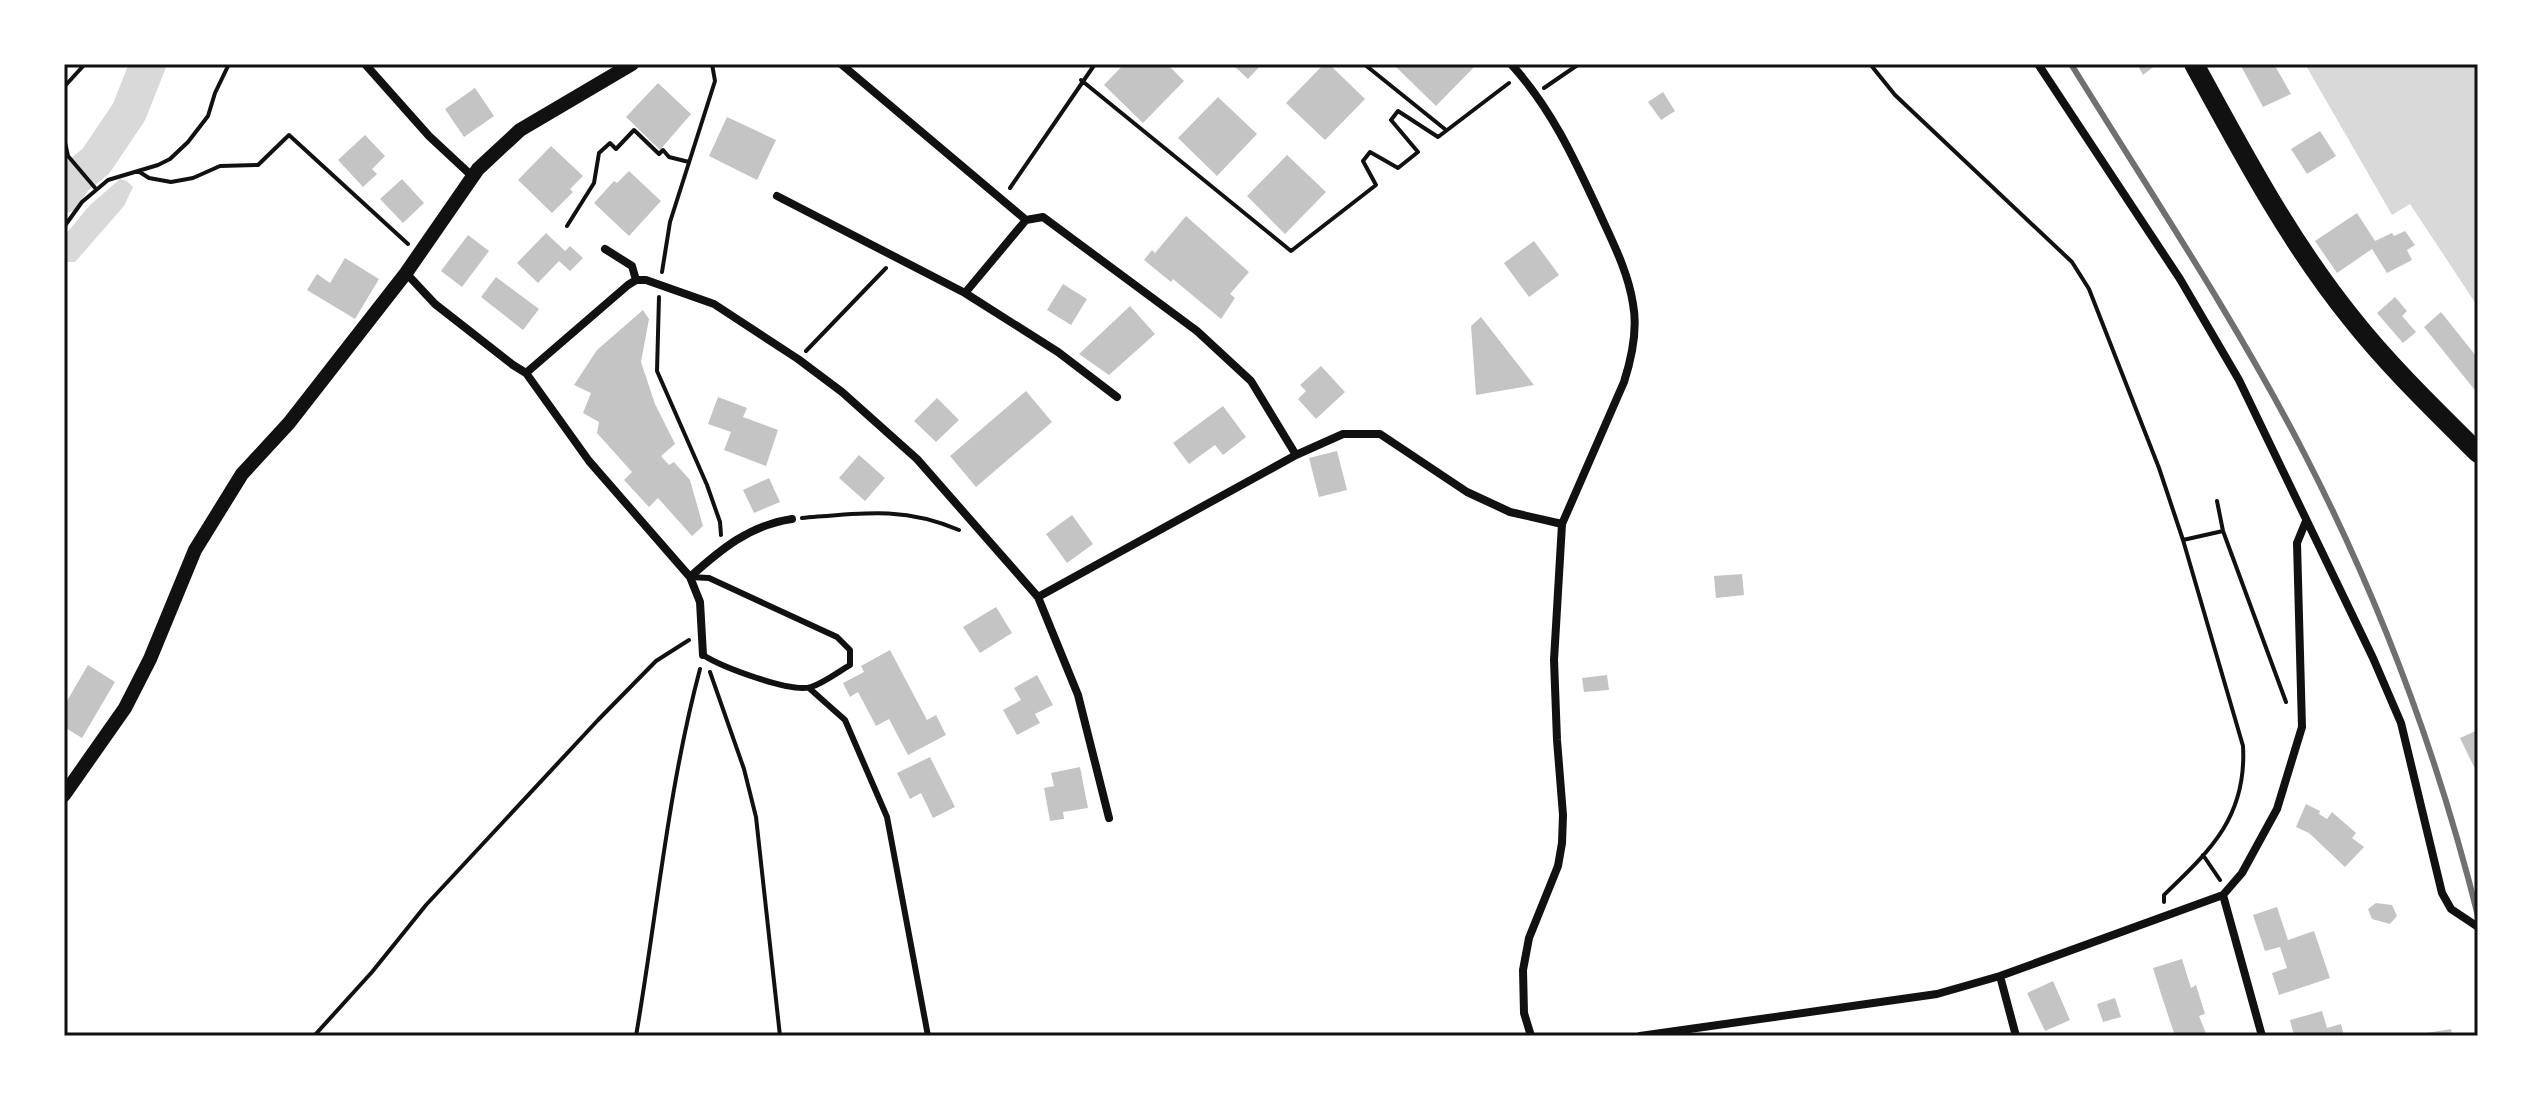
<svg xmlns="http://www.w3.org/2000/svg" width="2542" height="1100" font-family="Lora,serif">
	<rect width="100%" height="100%" fill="#fff"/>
	<path fill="#d9d9d9" d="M2305,64H2478V307L2410,204L2392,215Z
		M120,179L127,181L133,187L124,206L75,262H64V236L90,205Z"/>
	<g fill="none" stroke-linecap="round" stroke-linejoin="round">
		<path stroke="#d9d9d9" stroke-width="36" d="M64,195L74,179L96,161L129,112L148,64"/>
	</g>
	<path fill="#c4c4c4" d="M1124,64H1167L1184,81L1143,123L1104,85Z
		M1232,64H1262L1248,79Z
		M1324,64H1329L1365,99L1325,140L1286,103Z
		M1400,64H1477L1436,106L1396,67Z
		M2137,64H2157L2143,75Z
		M2240,64H2274L2291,94L2263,107Z
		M658,83L691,114L660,150L626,117Z
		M475,88L494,116L464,137L445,109Z
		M1663,92L1675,111L1661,120L1648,102Z
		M1218,97L1257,134L1217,176L1178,138Z
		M727,117L776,140L757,180L709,156Z
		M2320,131L2336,156L2307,174L2291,149Z
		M365,135L385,156L372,169L377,174L363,187L338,160Z
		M551,146L583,176L570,189L573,192L552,213L518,180Z
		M1287,155L1326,192L1285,234L1247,196Z
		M629,171L661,201L629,236L594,203L614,181L617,183Z
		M402,179L424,203L403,223L380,199Z
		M2357,213L2375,241L2392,233L2394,236L2405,231L2415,245L2407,250L2412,260L2387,273L2372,249L2337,273L2315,241Z
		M1186,216L1249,272L1230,294L1235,298L1221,319L1173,279L1171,282L1144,260L1152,250L1155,253Z
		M546,233L565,251L570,246L583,258L570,271L559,261L538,283L517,263Z
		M468,235L489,251L462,287L441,271Z
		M1534,241L1559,275L1529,297L1504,263Z
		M345,258L379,279L355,319L307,290L317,274L330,283Z
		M496,277L539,309L523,330L481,297Z
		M1063,284L1087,299L1071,325L1047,310Z
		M2395,297L2407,311L2402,316L2416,332L2403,343L2377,313Z
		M1130,306L1155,334L1109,375L1079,354Z
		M643,310L649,319L641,362L655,404L675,444L661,456L669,465L674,462L690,480L703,526L692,536L658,498L649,507L624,480L632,472L597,433L599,422L583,413L591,393L574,385L597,350Z
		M2441,312L2476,356L2478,394L2424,327Z
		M1481,317L1534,385L1476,395L1471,326Z
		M1321,366L1345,392L1316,419L1298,399L1306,391L1300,385Z
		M1026,391L1052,422L976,487L950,456Z
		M718,397L747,408L743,417L778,430L766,466L724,450L731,432L708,424Z
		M937,398L959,420L936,442L914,421Z
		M1223,406L1246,437L1223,455L1215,445L1189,464L1173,443Z
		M1337,451L1347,490L1319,497L1309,458Z
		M859,455L885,478L865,501L839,478Z
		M769,478L780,502L754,513L743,490Z
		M1072,515L1093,544L1067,563L1046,534Z
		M1742,574L1744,595L1716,598L1714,576Z
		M996,607L1012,633L980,653L963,627Z
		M890,650L927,720L936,715L946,735L908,755L889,719L876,726L858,692L850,697L843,683L864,672L861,666Z
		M88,665L115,682L82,738L64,727V706Z
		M1037,675L1053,705L1035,714L1040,723L1017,735L1003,710L1021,700L1014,688Z
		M1607,675L1609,690L1584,692L1582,678Z
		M2478,730V775L2460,738Z
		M930,757L955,807L933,818L921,793L910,799L897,773Z
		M1080,767L1088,808L1063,812L1064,819L1050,821L1044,788L1054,786L1051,773Z
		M2306,804L2320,811L2319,814L2327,819L2332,812L2356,833L2352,838L2364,847L2345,867L2309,833L2296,827Z
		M2376,903L2392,905L2397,916L2390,924L2372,919L2368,909Z
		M2277,907L2288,940L2314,931L2330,978L2279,995L2272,973L2287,968L2280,947L2265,951L2253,915Z
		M2182,959L2191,988L2196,985L2205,1014L2199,1016L2207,1036H2175L2162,997L2153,968Z
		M2053,981L2070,1020L2045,1031L2027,993Z
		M2115,998L2121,1017L2103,1022L2097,1004Z
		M2322,1011L2327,1028L2341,1024L2344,1036H2294L2290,1020Z
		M2451,1029L2452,1036H2420V1034Z"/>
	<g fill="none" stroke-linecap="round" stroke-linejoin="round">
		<path stroke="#111" stroke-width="4" d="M1364,64L1446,130
			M1870,64L1895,95L2072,262L2089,289L2159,468L2183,540L2243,746C2247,816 2211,850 2164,895V902
			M1081,80L1291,251L1376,185L1363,161L1370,152L1398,168L1418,152L1391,120L1398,111L1438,137L1509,83
			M64,87L85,64
			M1544,88L1579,64
			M64,138L68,156L96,189
			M138,171L149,178L171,182L193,178L220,166L258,165L289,135L408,244
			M1010,188L1095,64
			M567,226L594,183L599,153L610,143L616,149L634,130L659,154L663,150L669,157L689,162
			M64,227L82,202L108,180L158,165L170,159L188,142L208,116L215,93L229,64
			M662,272L670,222L715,81L712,64
			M659,297L657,371L707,485L720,522L721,535
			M806,351L886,268
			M2217,501L2223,531L2286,702
			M802,518C860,513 904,506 959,530
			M2183,540L2223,531
			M710,672L744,769L756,817L780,1036
			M2203,855L2220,880
			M314,1036L372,972L426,905L598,720L656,661L689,640
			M636,1036C657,914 668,789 700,669"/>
		<path stroke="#111" stroke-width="6" d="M690,577L709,578L837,637L850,650V665C838,672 824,683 811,687C790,693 722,667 703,655
			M809,688L845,720L887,817L928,1036"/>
		<path stroke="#111" stroke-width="8" d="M365,64L429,136L473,177
			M841,64L1026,220L1043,217L1197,331L1251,381L1296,455
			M1511,64C1551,108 1574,158 1599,212C1612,241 1628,271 1633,304C1638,330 1632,357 1624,382L1562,524L1554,660L1557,740L1563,815L1562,843L1558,866L1529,938L1523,970L1524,1013L1531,1036
			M2038,64L2180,279L2239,380L2373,658L2401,723L2442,893L2451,909L2478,927
			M777,196L965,293L1058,352L1117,397
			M605,249L632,266L636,280
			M406,273L435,304L513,365L526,373L589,461L690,577L700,602L703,655
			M965,293L1026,220
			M526,373L628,285L636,280H646L714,304L798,359L842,392L917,459L1038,597L1078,695L1109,818
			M690,577C721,549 750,525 792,519
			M1038,597L1296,455L1343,434H1380L1467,492L1510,512L1562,524
			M2223,895L2262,1036
			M2000,976L2016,1036
			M1640,1036L1937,994L2000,976L2223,895L2242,873L2277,809L2302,727L2297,543L2306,521"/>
		<path stroke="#111" stroke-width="14" d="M64,795L125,708L150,659L195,550L242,474L289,423L406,273L478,169L520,130L632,64"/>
		<path stroke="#111" stroke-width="20" d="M2194,64C2242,152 2289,241 2352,319C2390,367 2435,410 2478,453"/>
		<path stroke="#707070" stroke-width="6" d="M2071,64C2150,192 2235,319 2304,453C2380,600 2438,756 2478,916"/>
	</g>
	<rect width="2542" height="1100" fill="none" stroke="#ffffff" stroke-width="132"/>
	<rect x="66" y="66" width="2410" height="968" fill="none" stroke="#111" stroke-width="3"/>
</svg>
